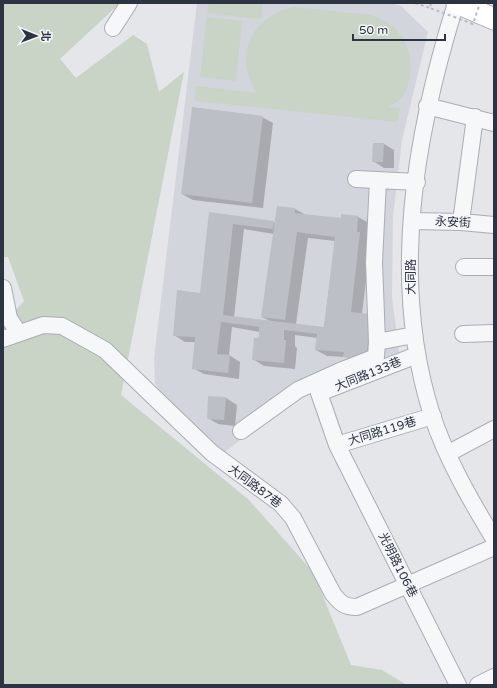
<svg xmlns="http://www.w3.org/2000/svg" width="497" height="688" font-family="'Varela Round','Noto Sans TC',sans-serif">
	<rect width="100%" height="100%" fill="#e4e6ea"/>
	<path fill="#d2d5dc" d="M197,3H391L401,6L428,32L402,140L393,217L392,296L399,352L300,392L224,453L185,422L155,384L154,358Z"/>
	<path fill="#c9d3c6" d="M3,3H120L60,59L76,78L133,35L147,44L159,92L184,72L121,395L249,500L313,572L351,665L382,670L407,685H3V324L24,301L8,257H3Z
		M209,3H263L261,19L207,13Z
		M293,7L371,15C384,20 396,26 403,39C413,54 413,80 403,96C400,101 393,104 388,107L400,108L398,122L195,101L196,86L257,93C232,56 251,17 293,7Z
		M207,17L242,21L236,81L200,77Z"/>
	<path fill="#0003" fill-rule="evenodd" d="M262,117L273,123L263,208L193,200L182,194Z
		M384,144L394,150V168H384L373,161Z
		M278,207L295,209L306,215L342,219V215L358,217L369,223L371,240L362,314L371,315L377,365L355,363L346,357L327,356L316,350L318,338L295,335V346L297,348L295,369L264,366L253,359L260,332L232,327L229,355L240,362L239,379L204,374L193,368L195,342H185L174,335L201,294L210,214L276,223ZM244,229L274,234L262,317L270,321L234,317ZM308,238L335,241L324,328L296,324Z
		M209,397L226,398L237,405L235,426L218,424L208,418Z"/>
	<path fill="#bcc0c6" d="M192,107L263,116L252,203L181,194Z
		M373,143H384L383,162H372Z
		M277,206L295,208V213L341,218V214L358,216L357,232H360L351,312L371,314L366,360L343,357L344,352L315,350L317,334L284,330V340H286L284,363L252,360L254,338H259V327L221,322L217,354L230,355L228,373L192,369L195,337L173,336L177,290L200,293L209,212L274,221L273,229L233,224L223,315L324,327L335,237L297,232L285,320L261,317Z
		M208,396L226,397L224,420L207,419Z"/>
	<g fill="none" stroke-linecap="round" stroke-linejoin="round">
		<g stroke="#a9adb4" stroke-width="18">
			<path id="minor" d="M456,3C415,134 389,281 432,415C446,458 471,501 494,539
				M113,28L129,3
				M427,106L494,123
				M356,179L417,182
				M412,221L461,222L494,225
				M461,222L475,117
				M464,267H494
				M3,288L9,318L18,332
				M463,334L494,333
				M3,339L43,325L62,326L105,350L212,453L281,504L293,518L333,594C341,604 345,607 357,607L494,547
				M377,342L374,262L378,180
				M417,355L319,393L337,445L433,416
				M241,431L298,390L340,371L376,357L377,342L414,335
				M337,445L458,685
				M449,453L494,429
				M478,685L494,677"/>
		</g>
		<g stroke="#a4abb5" stroke-width="23">
			<path id="major" d="M457,3L494,19"/>
		</g>
		<path stroke="#babcc2" stroke-width="2" stroke-dasharray="3 3" stroke-linecap="butt" d="M415,3L430,8"/>
		<use href="#minor" stroke="#f6f7f9" stroke-width="16"/>
		<use href="#major" stroke="#fff" stroke-width="21"/>
		<path stroke="#babcc2" stroke-width="2" stroke-dasharray="3 3" stroke-linecap="butt" d="M431,3L430,8L473,24L480,3"/>
	</g>
	<g text-anchor="middle" stroke-width="3.5" stroke-linejoin="round" paint-order="stroke">
		<g font-size="12" fill="#2d3441" stroke="#f3f5f8">
			<text transform="translate(453 222) rotate(3)" y="4">永安街</text>
			<text transform="translate(411 277) rotate(-90)" y="4">大同路</text>
			<text transform="translate(368 374) rotate(-22)" y="4">大同路133巷</text>
			<text transform="translate(382 431) rotate(-17)" y="4">大同路119巷</text>
			<text transform="translate(255 486) rotate(37)" y="4">大同路87巷</text>
			<text transform="translate(398 565) rotate(63)" y="4">光明路106巷</text>
		</g>
	</g>
	<rect width="497" height="688" fill="none" stroke="#2d3441" stroke-width="8"/>
	<g transform="translate(36 36) rotate(91)" stroke="#f3f5f8" stroke-width="3" paint-order="stroke">
	<path d="M0-3L7 15L0 10L-7 15Z" fill="#2d3441"/>
	<text y="-6" font-size="11" font-weight="bold" text-anchor="middle" fill="#2d3441">北</text>
	</g>
	<path d="M353 34v6h92v-6" fill="none" stroke="#2d3441" stroke-width="2"/>
	<text x="359" y="34" font-size="12" fill="#2d3441" stroke="#f3f5f8" stroke-width="3" paint-order="stroke">50 m</text>
</svg>
